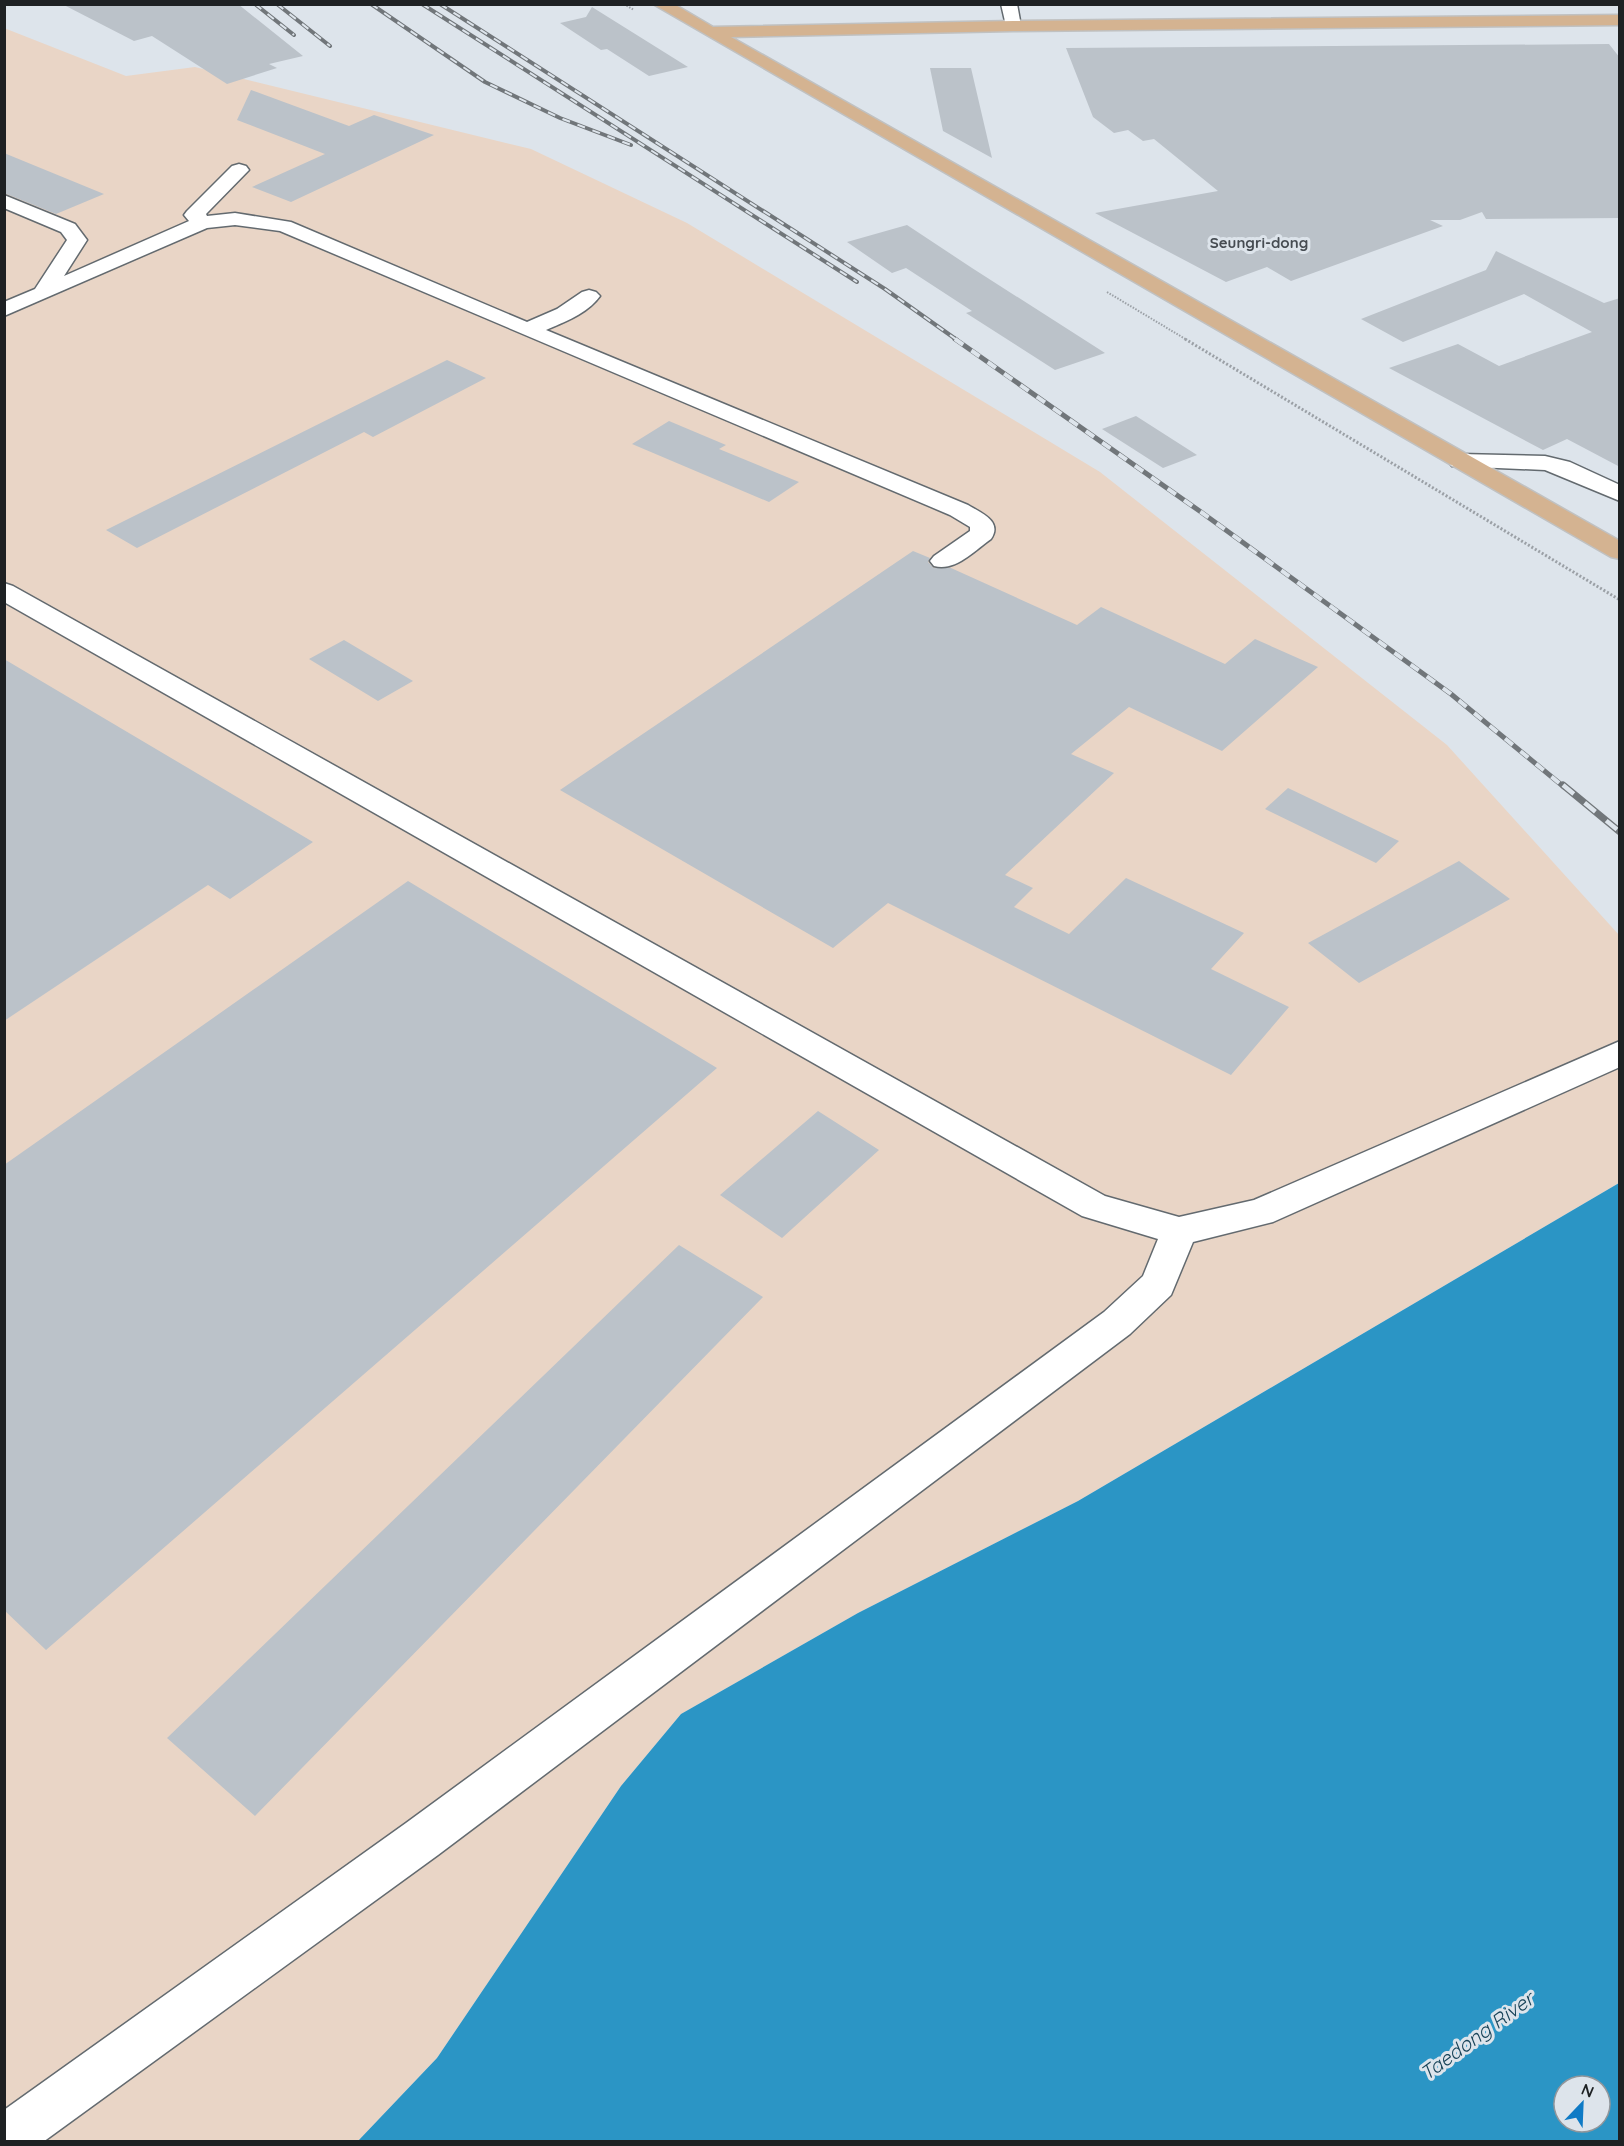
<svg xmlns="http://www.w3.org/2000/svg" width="1624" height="2146" font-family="Quicksand,sans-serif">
	<rect width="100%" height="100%" fill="#dde4eb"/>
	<path fill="#e9d5c6" d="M4,28L126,76L195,67L531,149L687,223L1100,472L1447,745L1619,935V1183L1078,1501L858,1613L681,1714L621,1786L437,2058L358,2141H5Z"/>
	<path fill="#2b95c5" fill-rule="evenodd" d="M1619,1183V2141H358L437,2058L621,1786L681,1714L858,1613L1078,1501ZM1564,2086H1600V2122H1564Z"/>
	<path fill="#bbc2c9" d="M62,4H238L303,56L269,64L277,68L227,84L152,36L134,41Z
		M592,7L688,67L649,76L607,49L601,50L560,23L586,17Z
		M1609,44L1620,58V218L1486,219L1482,212L1460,220H1430L1443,226L1291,281L1267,267L1226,282L1095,213L1218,191L1154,139L1143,141L1128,130L1114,133L1093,117L1066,48Z
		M930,68H971L992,158L943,131Z
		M251,90L349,126L374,115L434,135L291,202L252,187L325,154L237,120Z
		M4,153L104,194L56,214L4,193Z
		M907,225L972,268L1105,353L1055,370L966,313L972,311L906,268L892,273L847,242Z
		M1496,251L1604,303L1620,298V467L1567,439L1543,450L1389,368L1458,344L1499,366L1592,332L1524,294L1403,342L1361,319L1486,270Z
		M447,360L486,378L373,437L364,432L137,548L106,530Z
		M1136,416L1197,455L1163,468L1102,429Z
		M669,421L726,445L719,449L799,482L769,502L632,444Z
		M913,551L930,558L928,562L934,568H951L1077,625L1101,607L1225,664L1255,639L1318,667L1222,751L1129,707L1071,754L1114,773L1005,875L1033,888L1014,907L1069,934L1126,878L1244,933L1211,969L1289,1007L1231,1075L888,903L833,948L560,790Z
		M344,640L413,681L378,701L309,659Z
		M4,659L313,842L230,899L208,885L4,1021Z
		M1288,788L1399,841L1376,863L1265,809Z
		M1459,861L1510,899L1359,983L1308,943Z
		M408,881L717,1068L46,1650L4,1610V1165Z
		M818,1111L879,1150L782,1238L720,1195Z
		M679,1245L763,1297L255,1816L167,1738Z"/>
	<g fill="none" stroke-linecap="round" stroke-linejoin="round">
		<g stroke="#636a6f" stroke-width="3">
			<path id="minor" d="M1001,4H1017L1021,26L1019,30H1007Z
				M239,164L246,166L249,170L206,214L207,216L235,213L291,222L527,322L557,309L582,292L589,290L596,292L600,296C587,314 564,322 546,330L968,505C981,513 1003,521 991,539C974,551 955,572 934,566L930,561L934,556L970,531V527L950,515L280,231L235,225L207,228L4,316V302L35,289L67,240L61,232L4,208V195L75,224L87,240L64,276L189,221L184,215L187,211L232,166Z
				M1460,454L1545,456L1570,462L1620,485V501L1545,470L1452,466L1448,461L1452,456Z
				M4,583L13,586L1105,1196L1179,1217L1254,1200L1620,1041V1067L1273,1222L1193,1242L1171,1295L1130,1334L438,1855L43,2142H4V2110L406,1823L1104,1312L1143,1276L1158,1239L1082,1216L4,602Z"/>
		</g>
		<g stroke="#c0c1c1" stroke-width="3">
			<path id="major" d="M653,4H674L713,27L1013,21L1620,15V25L1013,31L731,37L1620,541V559L1611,557Z"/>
		</g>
		<path stroke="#9ba0a6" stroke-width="2" stroke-dasharray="1.5 1.5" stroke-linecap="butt" d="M624,4L634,10
			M1107,292L1187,340"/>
		<path stroke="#9ba0a6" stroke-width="3" stroke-dasharray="2 2" stroke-linecap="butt" d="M1185,339L1620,600"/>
		<use href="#minor" fill="#fff" fill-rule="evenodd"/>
		<use href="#major" fill="#d4b391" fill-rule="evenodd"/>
		<g stroke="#71767a" stroke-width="4">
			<path id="rail-far2" d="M255,4L294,35
				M277,4L330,46
				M371,4L485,82L560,118L631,145
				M422,4L857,282
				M440,4L885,289L957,340"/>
		</g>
		<g stroke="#71767a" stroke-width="5">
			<path id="rail-far1" d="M955,339L1201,512L1451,694L1564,787"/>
		</g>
		<g stroke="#71767a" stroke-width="7">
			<path id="rail" d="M1563,785L1620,832"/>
		</g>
		<use href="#rail-far2" stroke="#dde4eb" stroke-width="2" stroke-dasharray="8" stroke-linecap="butt"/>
		<use href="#rail-far1" stroke="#dde4eb" stroke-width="4" stroke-dasharray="10" stroke-linecap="butt"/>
		<use href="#rail" stroke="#dde4eb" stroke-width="4.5" stroke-dasharray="14" stroke-linecap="butt"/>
	</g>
	<g text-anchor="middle" stroke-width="6" stroke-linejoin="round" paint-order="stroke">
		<g font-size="15" font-weight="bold" fill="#464c52" stroke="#dde4eb">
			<text x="1259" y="248">Seungri-dong</text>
		</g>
		<g font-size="20" font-style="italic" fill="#194459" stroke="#dde4eb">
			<text transform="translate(1477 2036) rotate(-36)" y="7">Taedong River</text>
		</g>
	</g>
	<rect width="1624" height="2146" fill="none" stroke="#1e2123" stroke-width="12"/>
	<g transform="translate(1582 2104) rotate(23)"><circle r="28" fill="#dde4eb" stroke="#91969b" stroke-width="1.5"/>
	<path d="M0-4.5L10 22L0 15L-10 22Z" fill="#0e7ac5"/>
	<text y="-9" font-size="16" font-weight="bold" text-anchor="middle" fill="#1e2123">N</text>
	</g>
</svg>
